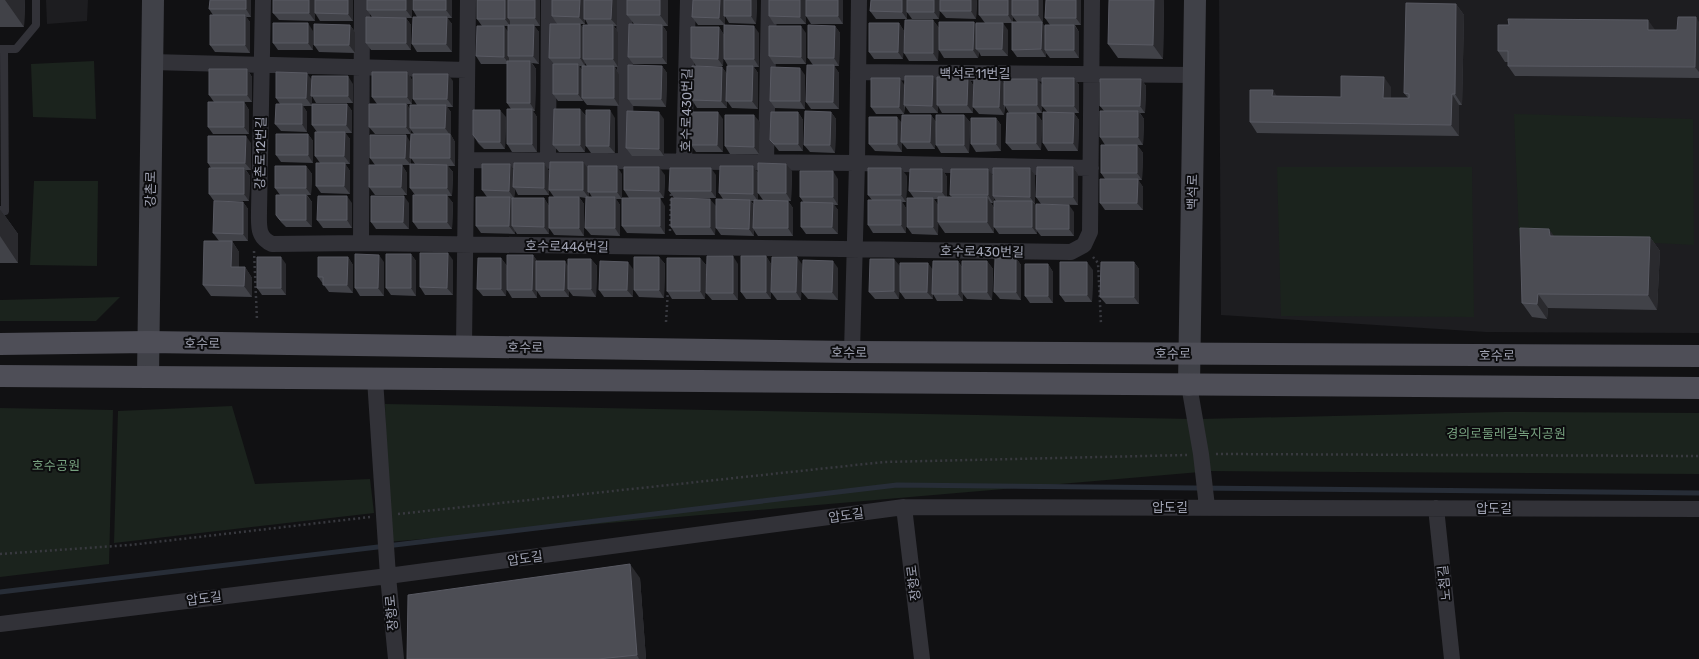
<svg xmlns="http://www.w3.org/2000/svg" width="1699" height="659" font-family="Rubik,'Noto Sans KR',sans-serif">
	<rect width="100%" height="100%" fill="#111113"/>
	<path fill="#1d1d20" d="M46,0H88L87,21L47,24Z
		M1219,0H1699V333L1486,332L1221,315Z"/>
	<path fill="#1b231d" d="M94,61L96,119L33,117L31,64Z
		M1514,114L1693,119L1694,245L1519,236Z
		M1277,167H1472L1474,317L1281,316Z
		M34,181H98L97,266L30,265Z
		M120,297L96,321H0V300Z
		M385,404L1193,419L1200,472L388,542Z
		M232,406L255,484L370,479L374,513L114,543L118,411Z
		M0,408L113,410L109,564L0,577Z
		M1504,412L1699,413V474L1207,471L1200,419Z"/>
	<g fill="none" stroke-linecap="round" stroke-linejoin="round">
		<path stroke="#272d37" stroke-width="5" d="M0,592L897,485L1699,493"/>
		<path stroke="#38393f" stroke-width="2.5" stroke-dasharray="2 3" stroke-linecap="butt" d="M670,231L671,190
			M254,251L257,320
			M1093,257L1098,263L1101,324
			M666,322L668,289
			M1216,454L1699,456
			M398,514L884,462L1187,455
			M0,554L130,545L370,517"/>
		<path stroke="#323238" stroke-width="8" d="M0,49H16L36,25V0
			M0,210L5,211L4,49"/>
		<path stroke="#323238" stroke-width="16" d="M263,0L259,211C259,226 257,237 272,244L361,243L1071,252L1084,245L1090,232L1092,0
			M624,0L626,161
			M152,62L467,70
			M858,72L1194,75
			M466,160L857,163L1091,168
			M548,161L549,0
			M684,162L688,0
			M766,163L769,0
			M361,243L362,0
			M464,347L468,0
			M852,352L857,163L859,0
			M375,379L388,576L396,659
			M1189,385L1201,454L1207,507
			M904,507L922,659
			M1436,508L1452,659
			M0,624L388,576L904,507L1699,509"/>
		<path stroke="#404148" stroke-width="22" d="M148,377L153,0
			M1189,385L1195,0"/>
		<path stroke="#4e4e57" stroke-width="22" d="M0,344L148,342L852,352L1699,356
			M0,376L1699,388"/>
	</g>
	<path fill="#414248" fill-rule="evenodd" d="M0,0H25L24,27H0Z
		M210,0H251V17H246L250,22V53L215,52L210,45L213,15L209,9Z
		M353,0V21H320L315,13V21L279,20L273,13Z
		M412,0V18H406L411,25V50H371L366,43L372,17L367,10Z
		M413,0H452V18H447L452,24V52H417L412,44L417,17L413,10Z
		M540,0V26H534L539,32V64L532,63L536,69L535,111H533L537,117V152H512L507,144L511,109L507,103V64H481L476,56L508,31V26H482L477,19Z
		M552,0H617V26H614L618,32V67H615L619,74V106L587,105L583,100V101H558L553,94L554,64L549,58L580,24L583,28L588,25L585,19V24H557L552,16ZM585,63L587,66L582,70L579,66H585Z
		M627,0H668V26H663L667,32V64H633L628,57L634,24L627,15Z
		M693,0H757L756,24L729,23L725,16V25H698L692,17Z
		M806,0V24H774L769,16Z
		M843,0V24H811L806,16Z
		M871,0H907V19H876L870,11Z
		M907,0H940L939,19H912L907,12Z
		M977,0L976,19L946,18L940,11Z
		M979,0H1043V23H1042L1045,27L1050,25L1045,18L1046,0H1081V25H1075L1079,32V58H1050L1046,53V57H1017L1012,50V23H985L979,15ZM1013,17L1017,22H1013Z
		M1109,0H1164L1163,59L1118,58L1108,44Z
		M1456,4L1464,15L1462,105H1459V136L1257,133L1250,122L1277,96L1341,97L1391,87V98H1408L1404,93Z
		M933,20L939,28L938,61H909L904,53Z
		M974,22L976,25L1008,30V56H981L979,52L978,58H944L939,50Z
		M1699,22V78L1515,76L1508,66V62H1505L1498,51L1655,30H1677Z
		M899,23L904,31L903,59H874L869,52Z
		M350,25L355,32V53L319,52L314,45Z
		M835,26L840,33L839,66H834L839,73V109H811L806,102L813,65L808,58Z
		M719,27L724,35L723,66H696L691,58Z
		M313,31V50H278L273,43Z
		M759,33V67H754L758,73V109L732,108L727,101V108H697L692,100L722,67L727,74L728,66L724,59Z
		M806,33V64H774L769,56Z
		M662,66L667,73L666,107L633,106L628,99Z
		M247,69L252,77V102H244L249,110V134H213L208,127L214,102L209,95Z
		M407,72L412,80V104H407L410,110L417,105L413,99L453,81V107H447L451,112V135L455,142V166H448L453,172L452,196H447L453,203L452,229H418L413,222L415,195L410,188V165H402L407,173V195H375L369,187L375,165L370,158L410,142L411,134H375L369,127L377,104L372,97ZM411,130L414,134H411ZM411,158L415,164H411Z
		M805,75V109L775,108L770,101Z
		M968,77L973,85V113H942L938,106V113H910L905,106L904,114H876L871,107L904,85L937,82Z
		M1074,78L1079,85V113H1074L1079,120L1078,151H1048L1043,143L1047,112L1042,106V113H1009L1005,106L1004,115L979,114L973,107L1004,85L1042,86Z
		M1141,79L1146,86L1145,113H1140L1144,119L1143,145H1105L1100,137L1104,111L1100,106Z
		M312,80L353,84V103H316L312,96V106H303L307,112V132L281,131L275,124L280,104L276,98Z
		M347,104L352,111V133H345L350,139V164H345L350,171V194L321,193L316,186L320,163L315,156L317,132L312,125Z
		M580,109L586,116L585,152H559L553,145Z
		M798,112L803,120V151H779L770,140Z
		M831,112L836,119L835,153L810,152L804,145Z
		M1036,113L1042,121L1041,150H1012L1006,143Z
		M931,115L936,122L935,149H907L902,143V152L875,151L869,144L902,123Z
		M964,115L970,122L969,153H941L936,145Z
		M506,117L505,149H484L478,143L473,135Z
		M615,118V153H591L586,146Z
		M996,118L1001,125V151L976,152L971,144Z
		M664,119V156H632L626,148Z
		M723,119V152H696L691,145Z
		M760,122L759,154H730L725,146Z
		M308,134L313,141V163L281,162L276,155Z
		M251,143V170H246L250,176L249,201H214L209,194L211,168L208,163Z
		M1137,145L1143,153L1142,180H1138L1143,187V210H1105L1100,203L1105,179L1101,173Z
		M544,163L549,171V195H518L515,189L514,198H544L549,206L554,197L549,190L588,169L622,174V199H616L620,205V236L591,235L585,228L586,198L579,197L584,204V236L554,235L549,228V234H517L515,231V234L481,233L476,226L487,197L482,190L514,170ZM589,192L592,197H589Z
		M306,166L312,174L311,195H307L312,202V227H286L281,222L276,215L280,195L275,188Z
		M753,166L758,173V200H763L758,193L792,171L791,201H788L793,208V236H758L754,230V236L721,235L716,228L723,199L719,193ZM751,201H754V205Z
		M1073,167L1078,174V205L1041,204L1036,197Z
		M1030,168L1035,175V204H1034L1036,206L1074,212V236H1041L1037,231V234H999L994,227V233H945L938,223V235L912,234L907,227L914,198L909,191L942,169L947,177V197H952L950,195L988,169L993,176ZM994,198L996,201L994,208L991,203H993ZM934,199H938V205Z
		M665,175L664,198H629L624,190Z
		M716,175V198H674L669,191Z
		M907,176L906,202H902L906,208V233H873L868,225L872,200L868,195Z
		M838,179V205H834L838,210V234H806L801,227L804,203L800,197Z
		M243,202L248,209V241H219L213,233Z
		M352,203V228H323L317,220Z
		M409,203V229H376L371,222Z
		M665,206V234L627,233L622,226Z
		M716,206L715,235H676L671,227Z
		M0,209L18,234V263H0Z
		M1650,237L1660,251L1657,310L1548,308L1547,319L1532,317L1522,303Z
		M232,241L239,252V267H245L252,278V297L211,296L203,285Z
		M411,254L416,261V296L391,295L386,288Z
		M533,255L537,261L568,266L591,259L597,266L596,297L573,296L569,291V297H541L537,291V298H512L507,290Z
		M766,256L771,264V299H746L741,292Z
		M348,257L353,265V293L329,292L318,277Z
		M659,257L665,264L664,298L639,297L634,290Z
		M501,258L507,266L506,296H483L477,289Z
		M700,258L706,265L705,299H672L667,291Z
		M1016,258L1021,265V300L1000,299L994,292Z
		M453,260V295H425L420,287Z
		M958,261L962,267L987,261L993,269L992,300L967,299L963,294V301H937L933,294V299H905L900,292L928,263L932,270Z
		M384,262V296H360L355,288Z
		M1134,262L1139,269V304H1106L1100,297Z
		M286,264V295H262L257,288Z
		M738,264V300H712L706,293Z
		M802,264L801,300H777L771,292Z
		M1048,264L1053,272V303H1030L1025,296Z
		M900,266L899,299H875L869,292Z
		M838,268V300L808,299L802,292Z
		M633,269V297H604L599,290Z
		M1093,270L1092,302H1065L1060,295Z
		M640,578L646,659H407Z"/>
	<path fill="#2a2a2e" d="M5,0H25L24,27Z
		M246,0H251V17L246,9Z
		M309,0H315V21L309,13Z
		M348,0H353V21L348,14Z
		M406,0H412V18L406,10Z
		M446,0H452V18L446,10Z
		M505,0H510L508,18L510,21V26L505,19Z
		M535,0H540V26L535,18Z
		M580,0H585V24L579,17Z
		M612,0H617V26L611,19Z
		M660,0H668V26L660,15Z
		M720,0H725V25L719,18Z
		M751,0H757L756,24L751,16Z
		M800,0H806V24L800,17Z
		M838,0H843V24L838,16Z
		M902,0H907V19L902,12Z
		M934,0H940L939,19L934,12Z
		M971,0H977L976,19L971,11Z
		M1008,0H1014L1012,15L1013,17V23L1008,15Z
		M1038,0H1043V23L1038,15Z
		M1076,0H1081V25L1076,18Z
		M1154,0H1164L1163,59L1153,45Z
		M1456,4L1464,15L1462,105L1455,94Z
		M245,15L250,22V53L245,45Z
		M447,17L452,24V52L446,44Z
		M1696,17L1699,22V72L1695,67Z
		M406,18L411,25V50L406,43Z
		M933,20L939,28L938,61L933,53Z
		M1648,20L1656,31L1648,30Z
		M974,22L979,29L976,49L979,52L978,58L973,50Z
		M1042,22L1047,30L1045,50L1046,53V57L1041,49Z
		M308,23L313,31V50L308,43Z
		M899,23L904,31L903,59L898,52Z
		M1003,23L1008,30V56L1002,49Z
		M580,24L586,32L583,59L585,63V66L580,58Z
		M350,25L355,32V53L349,45Z
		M534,25L539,32V64L533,56Z
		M613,25L618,32V67L613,59Z
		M662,25L667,32V64L662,57Z
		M1074,25L1079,32V58L1074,50Z
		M504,26L510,34L508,56L509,58V64L504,57Z
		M754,26L759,33V67L754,59Z
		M801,26L806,33V64L801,57Z
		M835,26L840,33L839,66L834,58Z
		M719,27L724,35L723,66L718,59Z
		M530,61L536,69L535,111L530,103Z
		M578,64L583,72L582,98L583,100V101L578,94Z
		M834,65L839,73V109L833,102Z
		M614,66L619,74V106L614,98Z
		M662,66L667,73L666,107L661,99Z
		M753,66L758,73V109L752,101Z
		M722,67L727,74V108L721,101Z
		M800,68L805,75V109L800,101Z
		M247,69L252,77V102L247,95Z
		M407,72L412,80V104L407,97Z
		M307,73L312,80V106L306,98Z
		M448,74L453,81V107L447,99Z
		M348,76L353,84V103L348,96Z
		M933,76L938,83L937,105L938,106V113L932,106Z
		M968,77L973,85V113L967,105Z
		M1384,77L1391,87V109L1383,98Z
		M900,78L905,86L904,114L899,107Z
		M1000,78L1005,85L1004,115L999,107Z
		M1074,78L1079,85V113L1074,106Z
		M1037,79L1043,86L1042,113L1037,105Z
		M1141,79L1146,86L1145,113L1140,106Z
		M1273,90L1280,101L1272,96Z
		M1452,94L1459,105V136L1451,125Z
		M244,102L249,110V134L244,127Z
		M302,104L307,112V132L302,124Z
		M347,104L352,111V133L346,125Z
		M406,104L412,111L410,128L411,130V134L406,127Z
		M446,105L451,112V135L455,142V166L450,158V135L445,128Z
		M532,109L537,117V152L532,144Z
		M580,109L586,116L585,152L580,145Z
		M500,110L506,117L505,149L500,142Z
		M610,110L615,118V153L609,146Z
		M1138,111L1144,119L1143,145L1138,137Z
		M659,112L664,119V156L659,149Z
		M718,112L723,119V152L717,145Z
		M798,112L803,120V151L798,144Z
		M831,112L836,119L835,153L830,145Z
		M1036,113L1042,121L1041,150L1036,143Z
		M1074,113L1079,120L1078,151L1073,143Z
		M754,115L760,122L759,154L754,147Z
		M931,115L936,122L935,149L930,142Z
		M964,115L970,122L969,153L964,145Z
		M897,117L903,124L901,142L902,143V152L897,144Z
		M996,118L1001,125V151L996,144Z
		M345,132L350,139V164L344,156Z
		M308,134L313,141V163L308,155Z
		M406,135L411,143V165L405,158Z
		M246,136L251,143V170L245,163Z
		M1137,145L1143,153L1142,180L1137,173Z
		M583,162L589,170V198L583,190Z
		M345,163L350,171V194L344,186Z
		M544,163L549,171V195L544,188Z
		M510,164L515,172L513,187L515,189L514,198L509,191Z
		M786,164L792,171L791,201L786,193Z
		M402,165L407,173V195L401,187Z
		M447,165L453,172L452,196L447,188Z
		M306,166L312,174L311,195L306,188Z
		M617,166L622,174V199L617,192Z
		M753,166L758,173V201L753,194Z
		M659,167L665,175L664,198L659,191Z
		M1073,167L1078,174V205L1073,197Z
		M244,168L250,176L249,201L244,194Z
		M711,168L716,175V198L711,191Z
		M901,168L907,176L906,202L901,195Z
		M1030,168L1035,175V204L1030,197Z
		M942,169L947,177V199L942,192Z
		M988,169L994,177L993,196L994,198L993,203L988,195Z
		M833,171L838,179V205L833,197Z
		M1138,179L1143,187V210L1137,203Z
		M306,195L312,202V227L306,220Z
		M447,195L453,203L452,229L447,222Z
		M347,196L352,203V228L347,220Z
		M404,196L409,203V229L403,222Z
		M510,197L515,205L512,226L515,231V234L509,226Z
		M579,197L584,204V236L579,228Z
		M615,197L620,205V236L615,228Z
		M987,197L994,208V233L987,222Z
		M544,198L549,206V234L544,227Z
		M660,198L665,206V234L660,226Z
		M933,198L939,206L938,235L933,227Z
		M710,199L716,206L715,235L710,227Z
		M750,200L755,207L753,228L754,230V236L749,229Z
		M901,200L906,208V233L901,225Z
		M788,201L793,208V236L788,228Z
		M1032,201L1038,209L1036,229L1037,231V234L1032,227Z
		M243,202L248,209V241L243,234Z
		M833,203L838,210V234L832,227Z
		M1069,205L1074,212V236L1069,229Z
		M0,209L18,234V263L0,236Z
		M1549,229L1559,243L1550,236Z
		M1650,237L1660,251L1657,310L1648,295Z
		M232,241L239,252V278L231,267Z
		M448,253L453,260V295L447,288Z
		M411,254L416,261V296L411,288Z
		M379,255L384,262V296L378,288Z
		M533,255L538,262L536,290L537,291V298L532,290Z
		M733,256L738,264V300L733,293Z
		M766,256L771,264V299L766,292Z
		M281,257L286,264V295L281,288Z
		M348,257L353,265V293L347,285Z
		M659,257L665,264L664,298L659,290Z
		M797,257L802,264L801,300L796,292Z
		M501,258L507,266L506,296L501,289Z
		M700,258L706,265L705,299L700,291Z
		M1016,258L1021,265V300L1016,292Z
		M591,259L597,266L596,297L591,289Z
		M894,259L900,266L899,299L894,291Z
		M565,261L570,269L568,289L569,291V297L564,290Z
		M833,261L838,268V300L832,292Z
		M958,261L963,269L962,292L963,294V301L958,294Z
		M987,261L993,269L992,300L987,292Z
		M628,262L633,269V297L627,290Z
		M1087,262L1093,270L1092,302L1087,295Z
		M1134,262L1139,269V304L1134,297Z
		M928,263L933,270V299L927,292Z
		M1048,264L1053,272V303L1048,296Z
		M245,267L252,278V297L244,286Z
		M1538,294L1548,308L1547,319L1537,304Z
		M630,564L640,578L646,659H639L637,655Z"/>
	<path fill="#4c4d54" stroke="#595a63" d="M210,0H246V9H209Z
		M273,0H309V13H273Z
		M315,0H348V14L315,13Z
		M367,0H406V10H367Z
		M413,0H446V10H413Z
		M477,0H505V19H477Z
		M508,0H535V18H508Z
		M552,0H580L579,17L552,16Z
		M584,0H612L611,19H584Z
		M627,0H660V15H627Z
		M693,0H720L719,18L692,17Z
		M724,0H751V16H724Z
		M769,0H800V17L769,16Z
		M806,0H838V16H806Z
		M871,0H902V12L870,11Z
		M907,0H934V12H907Z
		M940,0H971V11H940Z
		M979,0H1008V15H979Z
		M1012,0H1038V15H1012Z
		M1046,0H1076V18H1045Z
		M1109,0H1154L1153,45L1108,44Z
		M1406,3L1456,4L1455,94H1452L1451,125L1250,122V90H1273L1272,96L1341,97V76L1384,77L1383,98H1409V94L1404,93Z
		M210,15H245V45H210Z
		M366,17L406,18V43H366Z
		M413,17H447L446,44H412Z
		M1678,17H1696L1695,67L1508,66V51H1498V25H1509L1508,19L1648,20V30H1677Z
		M905,20H933V53H904Z
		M939,22H974L973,50H939Z
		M1012,22H1042L1041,49L1012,50Z
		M273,23H308V43H273Z
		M869,23H899L898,52H869Z
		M976,23H1003L1002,49H976Z
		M314,24L350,25L349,45H314Z
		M550,24H580V58H549Z
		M629,24L662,25V57H628Z
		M508,25H534L533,56H508Z
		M583,25H613V59H583Z
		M724,25L754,26V59H724Z
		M808,25L835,26L834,58H808Z
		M1045,25H1074V50H1045Z
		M477,26H504V57L476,56Z
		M769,26H801V57L769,56Z
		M691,27H719L718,59L691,58Z
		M507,61H530V103H507Z
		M553,64H578V94H553Z
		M628,65L662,66L661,99H628Z
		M807,65H834L833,102H806Z
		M582,66H614V98H582Z
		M692,66L722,67L721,101L692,100Z
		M727,66H753L752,101H726Z
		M771,67L800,68V101H770Z
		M209,69H247V95H209Z
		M276,72L307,73L306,98H276Z
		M372,72H407V97H372Z
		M413,74H448L447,99H413Z
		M312,76H348V96H311Z
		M905,76H933L932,106L904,105Z
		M937,77H968L967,105H937Z
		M871,78H900L899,107H871Z
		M974,78H1000L999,107H973Z
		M1042,78H1074V106H1042Z
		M1004,79H1037V105H1004Z
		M1100,79H1141L1140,106H1100Z
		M208,102H244V127H208Z
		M276,104H302V124H275Z
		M312,104H347L346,125H312Z
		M369,104H406V127H369Z
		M410,105H446L445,128H410Z
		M507,109H532V144H507Z
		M554,109H580V145H553Z
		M473,110H500V142H479L473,135Z
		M586,110H610L609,146H586Z
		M627,111L659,112V149L626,148Z
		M805,111L831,112L830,145H804Z
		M1100,111H1138V137H1100Z
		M691,112H718L717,145H691Z
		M771,112H798V144H774L770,140Z
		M1043,112L1074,113L1073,143H1043Z
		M1007,113H1036V143H1006Z
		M725,115H754V147L725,146Z
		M902,115H931L930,142H901Z
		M936,115H964V145H936Z
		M869,117H897V144H869Z
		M971,118H996V144H971Z
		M315,132H345L344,156H315Z
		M276,134H308V155H276Z
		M411,134H450V158H410Z
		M370,135H406L405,158H370Z
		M208,136H246L245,163H208Z
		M1101,145H1137V173H1101Z
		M550,162H583V190H549Z
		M316,163H345L344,186H316Z
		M514,163H544V188L513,187Z
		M758,163L786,164V193H758Z
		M410,164L447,165V188H410Z
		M482,164H510L509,191L482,190Z
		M369,165H402L401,187H369Z
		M275,166H306V188H275Z
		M588,166H617V192H588Z
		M720,166H753V194L719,193Z
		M624,167H659V191L624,190Z
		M1037,167H1073V197H1036Z
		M209,168H244V194H209Z
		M670,168H711V191H669Z
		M868,168H901V195H868Z
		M993,168H1030V197L993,196Z
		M910,169H942V192L909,191Z
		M951,169H988V195H950Z
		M800,171H833V197H800Z
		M1100,179H1138L1137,203H1100Z
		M276,195H306V220H280L276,215Z
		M413,195H447V222H413Z
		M318,196H347V220H317Z
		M371,196H404L403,222H371Z
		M476,197H510L509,226H476Z
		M549,197H579V228H549Z
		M586,197H615V228H585Z
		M938,197H987V222H938Z
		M512,198H544V227L512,226Z
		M622,198H660V226H622Z
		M671,198L710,199V227H671Z
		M907,198H933V227H907Z
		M716,199L750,200L749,229L716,228Z
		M754,200L788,201V228H753Z
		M868,200H901V225H868Z
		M214,201L243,202V234L213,233Z
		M994,201H1032V227H994Z
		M801,202L833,203L832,227H801Z
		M1036,204L1069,205V229H1036Z
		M1520,228L1549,229L1550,236L1650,237L1648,295L1538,294L1537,304L1522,303Z
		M204,241H232L231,267H245L244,286L203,285Z
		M420,253H448L447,288L420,287Z
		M355,254L379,255L378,288H355Z
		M386,254H411V288H386Z
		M507,255H533L532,290H507Z
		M707,256H733V293H706Z
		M741,256H766V292H741Z
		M257,257H281V288H257Z
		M318,257H348L347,285H323V277H318Z
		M634,257H659V290H634Z
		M772,257H797L796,292H771Z
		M478,258H501V289H477Z
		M667,258H700V291H667Z
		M995,258H1016V292H994Z
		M568,259H591V289H568Z
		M870,259H894V291L869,292Z
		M803,260L833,261L832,292H802Z
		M536,261H565L564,290H536Z
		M600,261L628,262L627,290H599Z
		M933,261H958V294H932Z
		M962,261H987V292H962Z
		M1060,262H1087V295H1060Z
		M1101,262H1134V297H1100Z
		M900,263H928L927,292H900Z
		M1025,264H1048V296H1025Z
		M630,564L637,655L598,659H407L408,595Z"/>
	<g text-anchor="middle" stroke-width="4" stroke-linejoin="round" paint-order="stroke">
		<g font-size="13" fill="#a1a4b4" stroke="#0c0c0e">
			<text x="975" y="78">백석로11번길</text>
			<text transform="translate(686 110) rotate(-89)" y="5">호수로430번길</text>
			<text transform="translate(260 153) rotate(-89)" y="5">강촌로12번길</text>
			<text transform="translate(150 189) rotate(-89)" y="5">강촌로</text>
			<text transform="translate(1192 192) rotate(-89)" y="5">백석로</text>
			<text transform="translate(567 246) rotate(1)" y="5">호수로446번길</text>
			<text transform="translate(982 251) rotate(1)" y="5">호수로430번길</text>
			<text transform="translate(202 343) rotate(1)" y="5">호수로</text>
			<text transform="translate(525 347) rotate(1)" y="5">호수로</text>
			<text transform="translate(849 352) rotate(1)" y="5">호수로</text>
			<text x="1173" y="358">호수로</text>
			<text x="1497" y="360">호수로</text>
			<text x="1170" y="512">압도길</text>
			<text x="1494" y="513">압도길</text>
			<text transform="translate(846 515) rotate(-8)" y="5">압도길</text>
			<text transform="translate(525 558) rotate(-8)" y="5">압도길</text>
			<text transform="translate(913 583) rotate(-97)" y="5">장항로</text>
			<text transform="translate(1444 583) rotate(-96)" y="5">노첨길</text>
			<text transform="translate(204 598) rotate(-7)" y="5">압도길</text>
			<text transform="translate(391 613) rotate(-95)" y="5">장항로</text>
		</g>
		<g font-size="13" fill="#77a17f" stroke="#0c0c0e">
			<text x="1506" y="438">경의로둘레길녹지공원</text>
			<text x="56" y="470">호수공원</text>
		</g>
	</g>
</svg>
